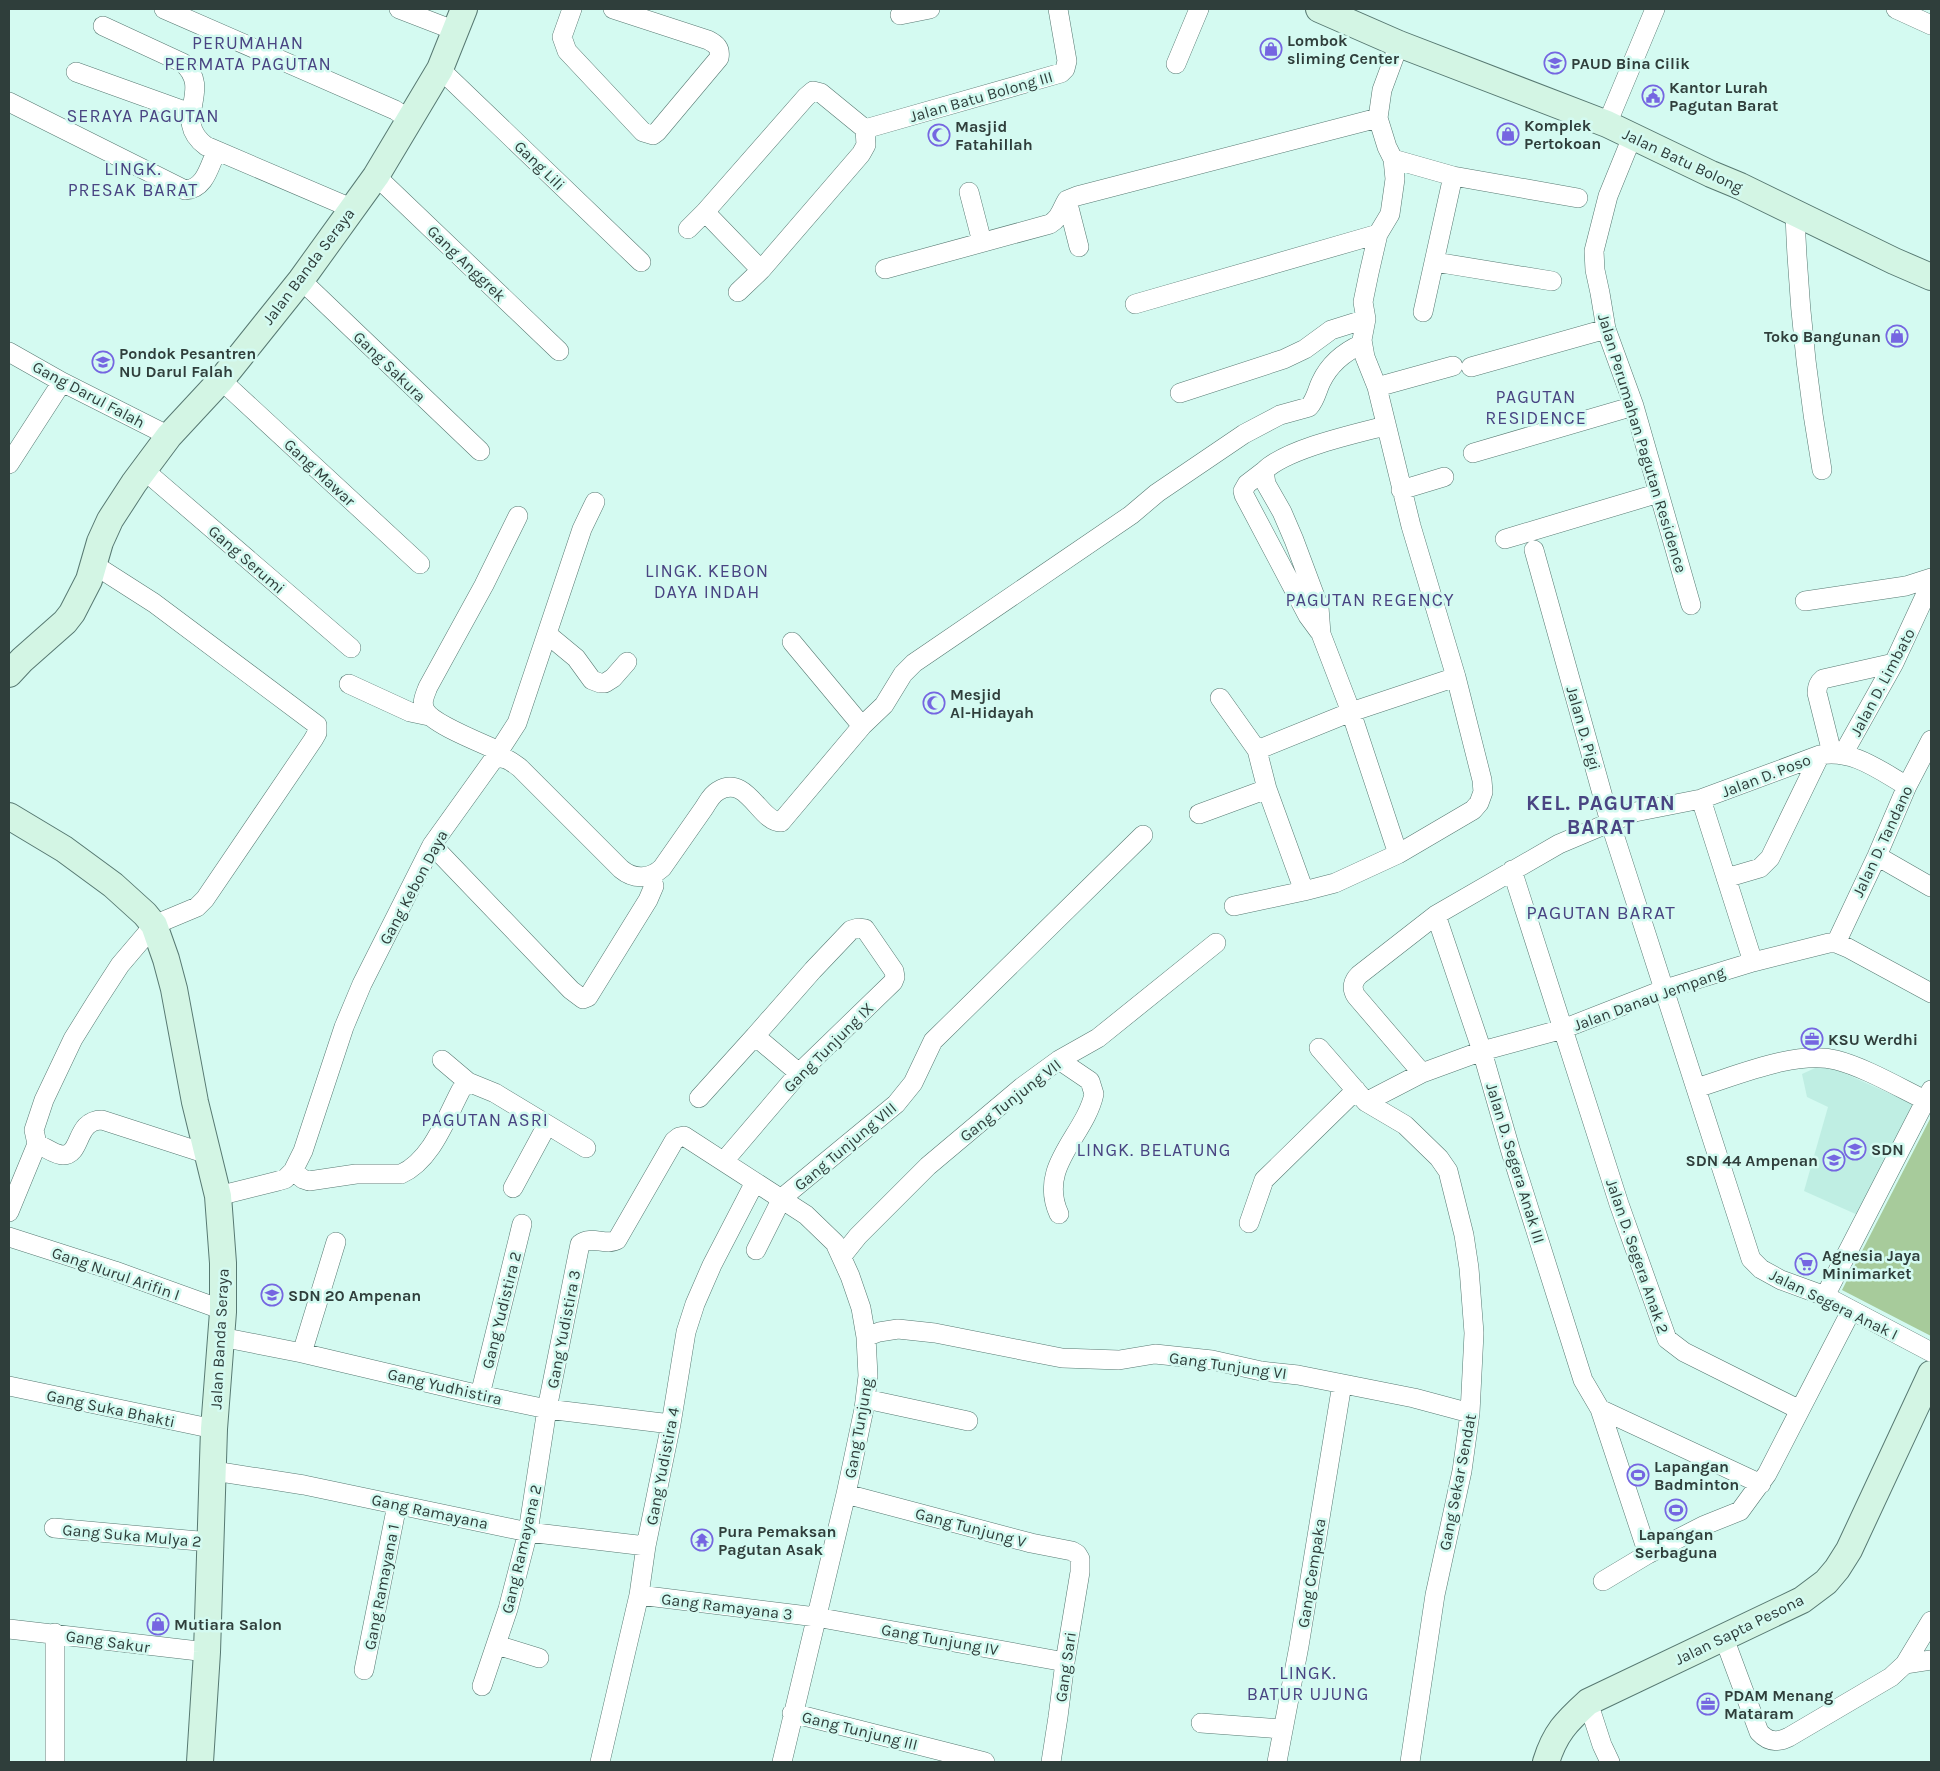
<svg xmlns="http://www.w3.org/2000/svg" width="1940" height="1771" font-family="Karla,sans-serif">
	<rect width="100%" height="100%" fill="#d4faf1"/>
	<path fill="#bfeee3" d="M1824,1064L1917,1106L1860,1216L1804,1191L1828,1107L1807,1097L1802,1074Z"/>
	<path fill="#a7cb9b" d="M1931,1117V1336L1842,1290Z"/>
	<g fill="none" stroke-linecap="round" stroke-linejoin="round">
		<g stroke="#577972" stroke-width="20">
			<path id="street" d="M164,9L395,110L410,120
				M399,9L456,31
				M572,9L562,37L567,51L643,132L653,135L657,132L719,58C721,48 716,44 708,40L613,9
				M1896,9L1931,25
				M900,15L930,9
				M103,26L183,63C214,91 170,119 206,146L351,208
				M1399,44L1382,90L1378,118L1387,147L1393,159L1395,179L1390,214L1378,234L1369,273L1363,302L1366,319L1362,340L1365,357L1377,387L1411,526L1456,677L1482,780L1483,792L1479,803L1473,810L1398,854L1335,883L1304,891L1267,789L1257,750L1351,712L1456,677
				M1176,64L1199,9
				M440,69L641,262
				M76,72L190,113
				M9,102L185,190C205,189 209,167 216,152
				M1607,124L1655,9
				M1632,137L1608,196L1594,251L1595,270L1600,293L1606,329L1634,406L1691,605
				M1393,159L1453,176L1578,198
				M376,176L559,351
				M969,192L982,242
				M1067,200L1079,247
				M705,212L761,270
				M1795,213C1798,300 1807,385 1822,470
				M688,229L705,212L806,97L813,91L821,93L865,129L1061,73L1065,69L1067,61L1058,9
				M1435,262L1552,281
				M885,269L1050,224C1060,218 1061,210 1067,200L1077,196L1378,118
				M301,280L480,451
				M738,292L761,270L861,154L866,145L865,129
				M1135,304L1378,234
				M1423,312L1453,176
				M9,352L62,382L169,436
				M1471,367L1606,329
				M221,380L420,564
				M1377,387L1453,366
				M1180,393L1284,359L1305,349L1331,330L1366,319
				M1385,426C1354,434 1286,449 1264,471L1266,484L1282,512L1294,540L1319,607L1321,634L1351,712L1398,854
				M1473,453L1634,406
				M9,464L62,382
				M144,470L351,648
				M1264,471L1247,484L1243,491L1244,495L1308,616L1319,631
				M1401,490L1444,477
				M1505,539L1659,493
				M1534,550L1610,822L1751,1259L1761,1269L1781,1280L1825,1296L1931,1352
				M1805,601L1906,586L1931,578
				M547,634L576,658L592,680L600,683H605L613,678L627,662
				M792,642L862,726
				M349,684L410,712L429,716
				M1220,698L1257,750
				M499,751L517,723L582,529L595,502
				M1832,753L1817,693C1817,687 1818,683 1823,679L1894,663
				M1843,754L1894,663L1931,583
				M502,758L499,751C482,743 432,724 425,710C421,702 425,695 428,687L484,585L518,516
				M1701,799L1753,962
				M1199,814L1267,789
				M432,845L571,990L583,999L588,997L648,900L654,886L651,876
				M1877,856L1931,887
				M1512,870L1619,1204L1667,1339L1684,1352L1800,1410
				M1726,878L1760,868L1770,858L1820,755
				M1234,906L1304,891
				M1436,915L1482,1051L1511,1152L1583,1380L1600,1409L1648,1554L1705,1525L1740,1511L1767,1474L1851,1311
				M1836,943L1877,856L1907,786L1931,740
				M1319,1048L1366,1102L1405,1125L1439,1158L1448,1171L1464,1235L1469,1268L1474,1333L1470,1413L1462,1471L1435,1595L1410,1762
				M442,1060L468,1082
				M1422,1073L1356,996C1351,988 1353,981 1359,975L1436,915L1559,844L1635,812L1701,799L1820,755C1853,749 1879,770 1907,786
				M1696,1088C1736,1076 1795,1050 1836,1060C1864,1067 1900,1088 1927,1101
				M699,1098L755,1036
				M1366,1102L1422,1073L1482,1051L1563,1029L1665,989L1753,962L1829,943H1836L1848,948L1931,993
				M37,1144C45,1147 55,1155 63,1155C82,1155 75,1120 102,1120L207,1154
				M724,1161L799,1073L893,982L895,977L894,971L865,929L858,928L851,930L813,970L755,1036L799,1073
				M293,1171L303,1179L309,1181L356,1174H401C432,1160 446,1118 461,1090L468,1082L495,1093L586,1148
				M513,1188L547,1125
				M218,1196L278,1181L285,1179L293,1171L303,1151L344,1027L362,984L432,845L493,760C503,754 512,762 520,768L621,869C634,880 650,879 662,868C676,848 690,828 704,808C708,802 711,795 718,791C747,773 760,823 781,822L862,726L884,705L903,674L914,663L1131,515L1157,493L1244,434L1280,415L1309,407C1316,399 1317,390 1321,382C1330,363 1344,352 1362,344
				M9,1212L37,1144L34,1130L44,1100L73,1039L96,1002L120,965L154,925L197,907L205,899L313,740L317,733V725L154,603L93,564
				M1059,1214C1037,1166 1085,1136 1094,1094L1090,1081L1059,1060
				M1249,1223L1264,1180L1356,1090
				M9,1237L115,1271L223,1310
				M756,1250L782,1198L896,1104L913,1083L933,1041L1143,835
				M842,1256L858,1236L928,1166L1022,1087L1059,1060L1098,1038L1216,943
				M1825,1296L1931,1090
				M221,1337L302,1353L480,1395L547,1409L671,1424
				M866,1337L879,1332L898,1329L935,1333L1062,1358L1119,1360L1155,1354L1212,1360L1261,1371L1298,1375L1414,1398L1470,1413
				M302,1353L336,1242
				M9,1386L214,1429
				M480,1395L522,1224
				M866,1399L968,1421
				M1600,1409L1761,1484
				M214,1471L304,1485L528,1532L646,1546
				M846,1494L1031,1543L1072,1551L1077,1554L1080,1559V1572L1065,1662L1058,1717L1051,1762
				M54,1528L210,1542
				M1603,1581L1648,1554
				M639,1595L816,1617L1065,1662
				M9,1629L207,1652
				M1724,1638L1759,1732C1768,1742 1777,1743 1789,1737L1891,1677L1905,1664L1931,1621
				M497,1645L539,1658
				M1905,1664L1931,1660
				M364,1670L397,1505
				M482,1686L508,1609L528,1532L547,1409L580,1244C591,1235 606,1246 617,1240L674,1141L679,1137L684,1136L806,1215L835,1243L850,1276L861,1308L866,1337L868,1376L864,1409L846,1494L782,1762
				M1588,1702L1602,1745L1610,1762
				M792,1713L985,1762
				M1201,1723L1282,1729
				M55,1762V1633
				M600,1762L639,1595L646,1546L671,1424L686,1332L695,1304L712,1265L755,1182
				M1277,1762L1299,1646L1342,1384"/>
		</g>
		<g stroke="#577972" stroke-width="28">
			<path id="secondary" d="M1319,9L1399,44L1607,124L1711,174L1740,186L1894,261L1931,277
				M9,674L22,660L65,622L72,613L89,580L100,542L110,520L134,483L169,436L221,380L301,280L376,176L440,69L464,9
				M9,816L64,849L113,885L145,914L154,925L166,959L174,989L195,1102L218,1196L223,1263V1312L214,1429L207,1652L200,1762
				M1546,1762C1555,1733 1566,1722 1588,1702L1802,1600L1826,1582L1837,1569L1849,1550L1931,1374"/>
		</g>
		<use href="#street" stroke="#fff" stroke-width="19"/>
		<use href="#secondary" stroke="#d3f5e4" stroke-width="26"/>
	</g>
	<defs>
		<g id="shop-ring" transform="scale(1.125)"><circle r="9.5" fill="#d4faf1" stroke="#7566e1" stroke-width="1.5"/><path d="M-5-2.5h2.3a2.7 3.5 0 0 1 5.4 0H5L5.5 6h-11ZM-1.5-2.5h3a1.5 2.3 0 0 0-3 0Z" fill="#7566e1"/></g>
		<g id="school-ring" transform="scale(1.125)"><circle r="9.5" fill="#d4faf1" stroke="#7566e1" stroke-width="1.5"/><path d="M0-5L7-2L0 1L-7-2ZM-4 1L0 2.5L4 1V4Q0 6-4 4Z" fill="#7566e1"/></g>
		<g id="civic-ring" transform="scale(1.125)"><circle r="9.5" fill="#d4faf1" stroke="#7566e1" stroke-width="1.5"/><path d="M-.6-6.5H3V-4.5H.6V-3L4-1V1h2V6H-6V1h2V-1L-.6-3ZM-1.2 2.5V6h2.4V2.5Z" fill="#7566e1"/></g>
		<g id="mosque-ring" transform="scale(1.125)"><circle r="9.5" fill="#d4faf1" stroke="#7566e1" stroke-width="1.5"/><path d="M3.5-4.9A6 6 0 1 0 3.5 4.9A5 5 0 1 1 3.5-4.9Z" fill="#7566e1"/></g>
		<g id="office-ring" transform="scale(1.125)"><circle r="9.5" fill="#d4faf1" stroke="#7566e1" stroke-width="1.5"/><path d="M-6-3h4V-5.5h4V-3h4V5H-6ZM-1-4.5V-3h2v-1.5ZM-6 0V1H6V0Z" fill="#7566e1"/></g>
		<g id="supermarket-ring" transform="scale(1.125)"><circle r="9.5" fill="#d4faf1" stroke="#7566e1" stroke-width="1.5"/><path d="M-6-5.5h2.5l.6 2H6L4.5 2H-2.5L-4.4-4H-6ZM-1.5 3.2a1.3 1.3 0 1 0 .1 0ZM3 3.2a1.3 1.3 0 1 0 .1 0Z" fill="#7566e1"/></g>
		<g id="stadium-ring" transform="scale(1.125)"><circle r="9.5" fill="#d4faf1" stroke="#7566e1" stroke-width="1.5"/><path d="M0-5a6.5 5 0 1 0 0 10a6.5 5 0 1 0 0-10ZM-3.5-1.8h7v3.6h-7Z" fill="#7566e1"/></g>
		<g id="temple-ring" transform="scale(1.125)"><circle r="9.5" fill="#d4faf1" stroke="#7566e1" stroke-width="1.5"/><path d="M0-6L5-2H3V0L6.5 2.5H4V6H1.5V3h-3V6H-4V2.5H-6.5L-3 0V-2H-5Z" fill="#7566e1"/></g>
	</defs>
	<g fill-rule="evenodd">
		<use href="#shop-ring" x="1271" y="49"/>
		<use href="#school-ring" x="1555" y="63"/>
		<use href="#civic-ring" x="1653" y="96"/>
		<use href="#shop-ring" x="1508" y="134"/>
		<use href="#mosque-ring" x="939" y="135"/>
		<use href="#shop-ring" x="1897" y="336"/>
		<use href="#school-ring" x="103" y="362"/>
		<use href="#mosque-ring" x="934" y="703"/>
		<use href="#office-ring" x="1812" y="1039"/>
		<use href="#school-ring" x="1855" y="1149"/>
		<use href="#school-ring" x="1834" y="1160"/>
		<use href="#supermarket-ring" x="1806" y="1264"/>
		<use href="#school-ring" x="272" y="1295"/>
		<use href="#stadium-ring" x="1638" y="1475"/>
		<use href="#stadium-ring" x="1676" y="1510"/>
		<use href="#temple-ring" x="702" y="1540"/>
		<use href="#shop-ring" x="158" y="1624"/>
		<use href="#office-ring" x="1708" y="1704"/>
	</g>
	<g text-anchor="middle" stroke-width="5" stroke-linejoin="round" paint-order="stroke">
		<g font-size="16" font-weight="bold" fill="#2f3e3b" stroke="#d4faf1" text-anchor="start">
			<text x="1287" y="46">Lombok<tspan x="1287" dy="18">sliming Center</tspan></text>
			<text x="1571" y="69">PAUD Bina Cilik</text>
			<text x="1669" y="93">Kantor Lurah<tspan x="1669" dy="18">Pagutan Barat</tspan></text>
			<text x="1524" y="131">Komplek<tspan x="1524" dy="18">Pertokoan</tspan></text>
			<text x="955" y="132">Masjid<tspan x="955" dy="18">Fatahillah</tspan></text>
			<text x="1881" y="342" text-anchor="end">Toko Bangunan</text>
			<text x="119" y="359">Pondok Pesantren<tspan x="119" dy="18">NU Darul Falah</tspan></text>
			<text x="950" y="700">Mesjid<tspan x="950" dy="18">Al-Hidayah</tspan></text>
			<text x="1828" y="1045">KSU Werdhi</text>
			<text x="1871" y="1155">SDN</text>
			<text x="1818" y="1166" text-anchor="end">SDN 44 Ampenan</text>
			<text x="1822" y="1261">Agnesia Jaya<tspan x="1822" dy="18">Minimarket</tspan></text>
			<text x="288" y="1301">SDN 20 Ampenan</text>
			<text x="1654" y="1472">Lapangan<tspan x="1654" dy="18">Badminton</tspan></text>
			<text x="718" y="1537">Pura Pemaksan<tspan x="718" dy="18">Pagutan Asak</tspan></text>
			<text x="1676" y="1540" text-anchor="middle">Lapangan<tspan x="1676" dy="18">Serbaguna</tspan></text>
			<text x="174" y="1630">Mutiara Salon</text>
			<text x="1724" y="1701">PDAM Menang<tspan x="1724" dy="18">Mataram</tspan></text>
		</g>
		<g font-size="16" fill="#2f3e3b" stroke="#d4faf1">
			<text transform="translate(981 96) rotate(-16)" y="6">Jalan Batu Bolong III</text>
			<text transform="translate(1683 160) rotate(25)" y="6">Jalan Batu Bolong</text>
			<text transform="translate(540 165) rotate(44)" y="6">Gang Lili</text>
			<text transform="translate(467 263) rotate(44)" y="6">Gang Anggrek</text>
			<text transform="translate(308 266) rotate(-53)" y="6">Jalan Banda Seraya</text>
			<text transform="translate(390 366) rotate(44)" y="6">Gang Sakura</text>
			<text transform="translate(89 394) rotate(28)" y="6">Gang Darul Falah</text>
			<text transform="translate(1643 443) rotate(73)" y="6">Jalan Perumahan Pagutan Residence</text>
			<text transform="translate(320 472) rotate(43)" y="6">Gang Mawar</text>
			<text transform="translate(247 559) rotate(41)" y="6">Gang Serumi</text>
			<text transform="translate(1882 682) rotate(-62)" y="6">Jalan D. Limbato</text>
			<text transform="translate(1584 728) rotate(74)" y="6">Jalan D. Pigi</text>
			<text transform="translate(1766 775) rotate(-21)" y="6">Jalan D. Poso</text>
			<text transform="translate(1882 841) rotate(-65)" y="6">Jalan D. Tandano</text>
			<text transform="translate(413 887) rotate(-62)" y="6">Gang Kebon Daya</text>
			<text transform="translate(1649 998) rotate(-20)" y="6">Jalan Danau Jempang</text>
			<text transform="translate(828 1047) rotate(-45)" y="6">Gang Tunjung IX</text>
			<text transform="translate(1010 1100) rotate(-38)" y="6">Gang Tunjung VII</text>
			<text transform="translate(845 1146) rotate(-40)" y="6">Gang Tunjung VIII</text>
			<text transform="translate(1516 1163) rotate(73)" y="6">Jalan D. Segera Anak III</text>
			<text transform="translate(1638 1256) rotate(71)" y="6">Jalan D. Segera Anak 2</text>
			<text transform="translate(116 1273) rotate(19)" y="6">Gang Nurul Arifin I</text>
			<text transform="translate(1834 1304) rotate(26)" y="6">Jalan Segera Anak I</text>
			<text transform="translate(501 1310) rotate(-76)" y="6">Gang Yudistira 2</text>
			<text transform="translate(563 1329) rotate(-79)" y="6">Gang Yudistira 3</text>
			<text transform="translate(219 1339) rotate(-87)" y="6">Jalan Banda Seraya</text>
			<text transform="translate(1228 1365) rotate(8)" y="6">Gang Tunjung VI</text>
			<text transform="translate(445 1386) rotate(13)" y="6">Gang Yudhistira</text>
			<text transform="translate(111 1408) rotate(12)" y="6">Gang Suka Bhakti</text>
			<text transform="translate(858 1428) rotate(-80)" y="6">Gang Tunjung</text>
			<text transform="translate(662 1466) rotate(-79)" y="6">Gang Yudistira 4</text>
			<text transform="translate(1457 1482) rotate(-79)" y="6">Gang Sekar Sendat</text>
			<text transform="translate(430 1511) rotate(12)" y="6">Gang Ramayana</text>
			<text transform="translate(971 1527) rotate(15)" y="6">Gang Tunjung V</text>
			<text transform="translate(132 1535) rotate(5)" y="6">Gang Suka Mulya 2</text>
			<text transform="translate(521 1549) rotate(-77)" y="6">Gang Ramayana 2</text>
			<text transform="translate(1311 1573) rotate(-81)" y="6">Gang Cempaka</text>
			<text transform="translate(381 1587) rotate(-79)" y="6">Gang Ramayana 1</text>
			<text transform="translate(727 1606) rotate(7)" y="6">Gang Ramayana 3</text>
			<text transform="translate(1739 1629) rotate(-26)" y="6">Jalan Sapta Pesona</text>
			<text transform="translate(940 1639) rotate(10)" y="6">Gang Tunjung IV</text>
			<text transform="translate(108 1641) rotate(8)" y="6">Gang Sakur</text>
			<text transform="translate(1065 1667) rotate(-82)" y="6">Gang Sari</text>
			<text transform="translate(860 1730) rotate(14)" y="6">Gang Tunjung III</text>
		</g>
		<g font-size="18" letter-spacing="1" fill="#494482" stroke="#d4faf1">
			<text x="248" y="49">PERUMAHAN<tspan x="248" dy="21">PERMATA PAGUTAN</tspan></text>
			<text x="143" y="122">SERAYA PAGUTAN</text>
			<text x="133" y="175">LINGK.<tspan x="133" dy="21">PRESAK BARAT</tspan></text>
			<text x="1536" y="403">PAGUTAN<tspan x="1536" dy="21">RESIDENCE</tspan></text>
			<text x="707" y="577">LINGK. KEBON<tspan x="707" dy="21">DAYA INDAH</tspan></text>
			<text x="1370" y="606">PAGUTAN REGENCY</text>
			<text x="485" y="1126">PAGUTAN ASRI</text>
			<text x="1154" y="1156">LINGK. BELATUNG</text>
			<text x="1308" y="1679">LINGK.<tspan x="1308" dy="21">BATUR UJUNG</tspan></text>
		</g>
		<g font-size="19" letter-spacing="1" fill="#494482" stroke="#d4faf1">
			<text x="1601" y="919">PAGUTAN BARAT</text>
		</g>
		<g font-size="21" font-weight="bold" letter-spacing="1" fill="#494482" stroke="#d4faf1">
			<text x="1601" y="810">KEL. PAGUTAN<tspan x="1601" dy="24">BARAT</tspan></text>
		</g>
	</g>
	<rect width="1940" height="1771" fill="none" stroke="#2f3e3b" stroke-width="20"/>
</svg>
